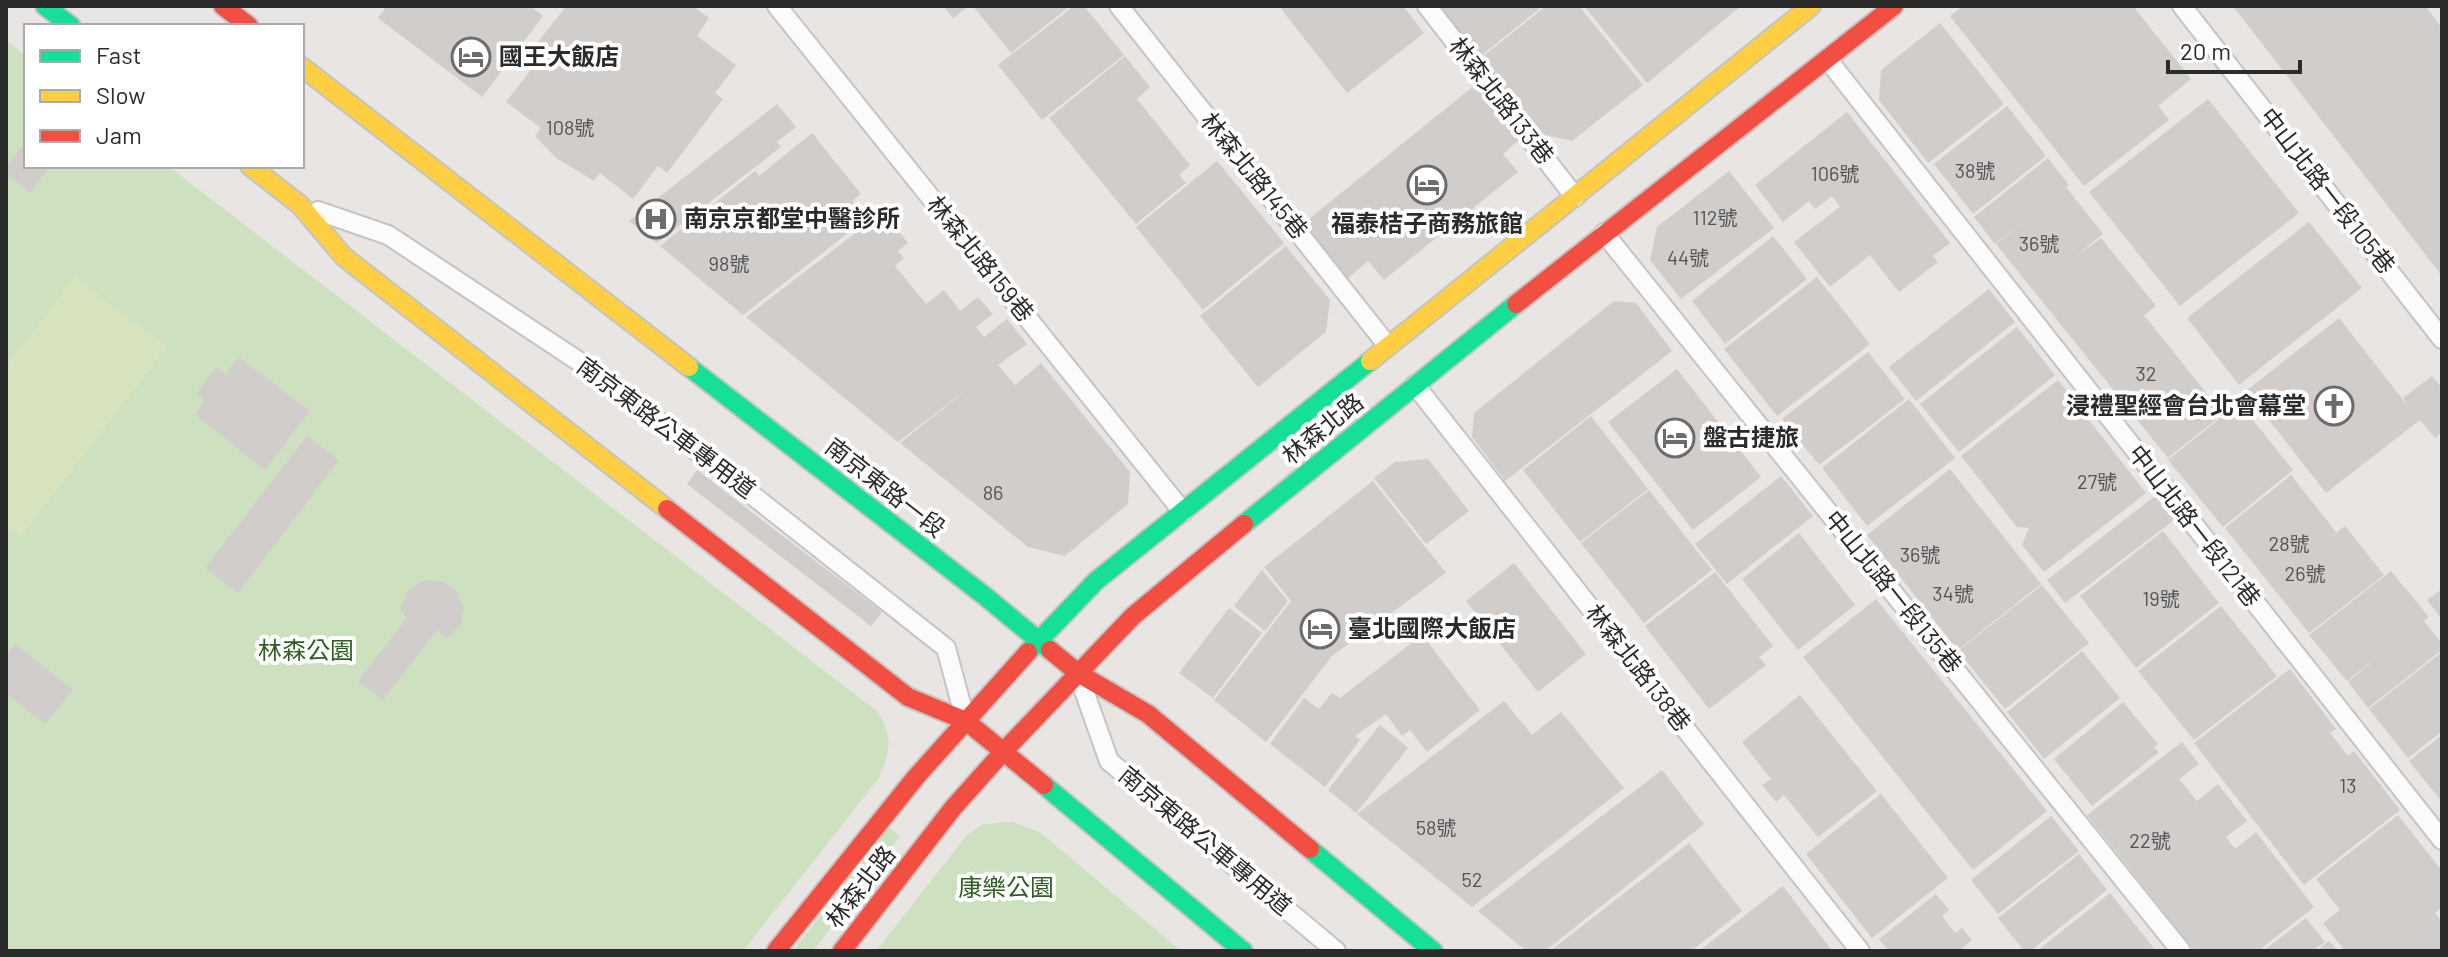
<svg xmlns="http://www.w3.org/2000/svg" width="2448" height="957" font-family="Barlow,'Noto Sans TC',sans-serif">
	<rect width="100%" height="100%" fill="#e8e5e2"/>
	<path fill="#cde0bf" d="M6,40L26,56V166H168L878,712C894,740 890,749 879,778L743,951H6Z
		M1013,822L1041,833L1181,951H876L967,835L984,824Z
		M889,827L900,836L813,951H793Z"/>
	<path fill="#d6e3bd" d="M75,277L167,347L20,538L6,527V366Z"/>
	<path fill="#d0cdcb" d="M387,6H530L543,16L482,97L378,18Z
		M566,6H693L709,18L697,36L736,65L715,93L723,99L667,173L658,166L633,199L600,173L594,181L556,158L535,136L541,128L506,102L530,71L521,64Z
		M943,6H969L953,18Z
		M973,6H1070L1011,53Z
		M1074,6H1084L1124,55L1042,120L998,65Z
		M1279,6H1403L1424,33L1347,93Z
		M1435,6H1543L1477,59Z
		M1546,6H1579L1643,85L1572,141L1536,133L1477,61Z
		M1584,6H1741L1647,83Z
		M1963,6H2133L2191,79L2158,106L2169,120L2084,186L1950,16Z
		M2233,6L2426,7L2442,28V276Z
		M1940,23L2004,104L1928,163L1879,100L1881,70Z
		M1125,56L1150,87L1137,99L1190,165L1179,175L1186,183L1136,224L1049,118Z
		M1475,85L1519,140L1503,154L1518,172L1384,280L1368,261L1348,278L1304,223Z
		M2208,99L2299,213L2180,306L2089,192Z
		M777,104L796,127L777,142L781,147L657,243L629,221Z
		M2007,106L2046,156L1973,214L1934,164Z
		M1847,112L1950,243L1933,256L1938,262L1899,292L1870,255L1830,287L1794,242L1840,207L1832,196L1815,209L1809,201L1783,222L1755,185Z
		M812,133L861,194L852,201L866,219L743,315L660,246L755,171L759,176Z
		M26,141V166H50L30,193L6,174V167Z
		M2048,158L2069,185L2066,187L2103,234L2072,259L2101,238L2156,306L2144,315L2223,414L2168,458L1996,244L2035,213L1995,244L1974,217Z
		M1217,161L1284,243L1203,310L1136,227Z
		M1729,171L1774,228L1681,299L1650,260L1657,227Z
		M875,218L883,229L892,223L908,243L898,251L904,258L895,266L926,304L944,290L960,311L978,297L993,314L976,327L984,337L1007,319L1027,344L998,365L1015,385L1041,363L1130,472L1128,504L1065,556L1028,547L900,443L977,382L898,442L746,317Z
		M2309,222L2362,288L2239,385L2187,318Z
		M1773,236L1807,279L1725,344L1692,301Z
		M1286,246L1330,300L1326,332L1258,387L1200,316Z
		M1817,277L1870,344L1777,416L1724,349Z
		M1989,289L2015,322L1916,401L1889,367Z
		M1614,301L1636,303L1672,351L1505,481L1472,437L1474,413Z
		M2339,318L2410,409L2403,398L2432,376L2442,388V432L2435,438L2420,420L2326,493L2246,391Z
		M2017,327L2055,375L1959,452L1920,404Z
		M1868,352L1905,399L1819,465L1782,419Z
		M239,357L310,411L265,470L195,415L205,400L196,394L216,367L226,374Z
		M1677,369L1761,477L1693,530L1608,422Z
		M2058,380L2146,493L2044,572L2022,545L2029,528L2017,527L1961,456Z
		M1909,399L1955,458L1867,526L1822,468Z
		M2239,403L2293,470L2223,527L2168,460Z
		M1591,416L1648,489L1580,542L1523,470Z
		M307,436L339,460L238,593L205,568Z
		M1428,459L1469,511L1426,544L1374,478L1395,462Z
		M1950,469L2041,584L1958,650L1867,535Z
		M697,470L882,612L871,626L687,484Z
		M2291,475L2336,532L2330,538L2345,526L2384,575L2309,633L2225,528Z
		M1781,476L1813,516L1727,584L1695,544Z
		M1373,481L1446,573L1332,656L1266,742L1214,700L1291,601L1264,567Z
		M1649,490L1712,570L1644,623L1581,543Z
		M2155,496L2174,520L2065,603L2047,580Z
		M2163,531L2219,603L2136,668L2080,596Z
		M1799,533L1855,605L1798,650L1742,579Z
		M1514,563L1586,654L1538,692L1466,601Z
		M1262,570L1288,601L1265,631L1234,606Z
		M2391,571L2429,617L2424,621L2442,643V650L2368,708L2348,682L2380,655L2347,681L2309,635Z
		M1715,572L1773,646L1759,657L1766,665L1709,709L1645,626Z
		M428,580L444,582L457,592L463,608L461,624L447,639L437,630L383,700L358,681L407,618L400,610L407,592L420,582Z
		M2042,585L2089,643L2005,709L1958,651Z
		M2442,589V619L2427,600Z
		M1876,599L2047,811L1973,870L1803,657Z
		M2221,606L2277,676L2194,740L2138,671Z
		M1229,608L1262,633L1213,698L1179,673Z
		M1422,635L1480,710L1427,752L1410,730L1402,736L1386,714L1355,736L1360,740L1325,787L1270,744L1304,698L1319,709L1332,693L1340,698Z
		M15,644L73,690L45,724L6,694V655Z
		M2082,651L2120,698L2044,759L2007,712Z
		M2442,652V731L2408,758L2369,709Z
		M2290,669L2336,729L2330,733L2348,756L2354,751L2400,810L2304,885L2194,743Z
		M1800,695L1877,791L1818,837L1784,795L1776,802L1762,785L1771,779L1742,742Z
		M1504,701L1532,735L1561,712L1624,788L1472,907L1357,814Z
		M2123,702L2158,744L2154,747L2159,752L2092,806L2054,759Z
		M1380,725L1408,748L1356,813L1328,790Z
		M2442,735V802L2409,761Z
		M2182,742L2199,764L2179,779L2197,801L2218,784L2247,821L2226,837L2235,849L2256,832L2314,907L2258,951H2195L2087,815Z
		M1662,770L1704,824L1545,951H1526L1478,911Z
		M1881,794L1948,878L1872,938L1806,854Z
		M2398,815L2442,871V907L2435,913L2442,922V951H2345L2323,923L2340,910L2316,879Z
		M2051,816L2079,851L1998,914L1971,880Z
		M1689,843L1742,911L1691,951H1550Z
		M2079,854L2107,890L2030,951H2024L1998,918Z
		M1783,886L1832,951H1699Z
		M2110,893L2156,951H2037Z
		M1936,894L1949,910L1942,916L1955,933L1962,928L1972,940L1962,948L1965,951H1889L1879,939Z
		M2306,918L2325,942L2313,951H2263Z
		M2329,941L2338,951H2316Z"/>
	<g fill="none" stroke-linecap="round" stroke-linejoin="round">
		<g stroke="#c4c4c4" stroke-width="22">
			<path id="lane" d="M777,6L1183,512
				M1119,6L1388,346
				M1427,6L1575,197
				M2182,6L2442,339
				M1828,60L2442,840
				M318,211L388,235L604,378L946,648L964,715
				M1604,233L2181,951
				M1415,385L1860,951
				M1082,685L1109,761L1336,951"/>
		</g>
		<g stroke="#c4c4c4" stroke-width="22">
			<path id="fast" d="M45,6L71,26
				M689,367L986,597L1050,650
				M1244,524L1516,304
				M1028,652L1096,581L1370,361
				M1044,785L1243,951
				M1310,849L1433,951"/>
		</g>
		<g stroke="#c4c4c4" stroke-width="22">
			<path id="slow" d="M302,67L689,367
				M250,166L300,205L344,257L667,509
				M1370,361L1811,6"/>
		</g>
		<g stroke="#c4c4c4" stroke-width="22">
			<path id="jam" d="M223,6L249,26
				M1516,304L1894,6
				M667,509L908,697L966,721L1044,785
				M1050,650L1078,673L1148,714L1310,849
				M776,951L916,777L1028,652
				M842,951L953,808L1003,752L1133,616L1244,524"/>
		</g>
		<use href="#lane" stroke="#fcfbfb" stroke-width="18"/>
		<use href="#fast" stroke="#16e098" stroke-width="18"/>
		<use href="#slow" stroke="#ffcf43" stroke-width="18"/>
		<use href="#jam" stroke="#f24e42" stroke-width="18"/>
	</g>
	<defs>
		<g id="hotel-ring" transform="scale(2)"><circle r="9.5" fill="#fff" stroke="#6d6c6b" stroke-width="1.5"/><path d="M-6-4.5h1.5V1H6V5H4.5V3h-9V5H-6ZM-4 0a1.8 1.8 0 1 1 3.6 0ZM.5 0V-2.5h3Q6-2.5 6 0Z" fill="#6d6c6b"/></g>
		<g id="hospital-ring" transform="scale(2)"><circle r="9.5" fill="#fff" stroke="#6d6c6b" stroke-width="1.5"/><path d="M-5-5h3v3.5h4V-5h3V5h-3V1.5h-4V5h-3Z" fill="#6d6c6b"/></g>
		<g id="church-ring" transform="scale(2)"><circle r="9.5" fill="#fff" stroke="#6d6c6b" stroke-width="1.5"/><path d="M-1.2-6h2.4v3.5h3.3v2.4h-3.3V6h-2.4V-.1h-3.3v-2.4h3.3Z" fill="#6d6c6b"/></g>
	</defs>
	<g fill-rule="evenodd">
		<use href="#hotel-ring" x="471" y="57"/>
		<use href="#hotel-ring" x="1427" y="185"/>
		<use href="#hospital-ring" x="656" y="219"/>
		<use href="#church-ring" x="2334" y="406"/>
		<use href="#hotel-ring" x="1675" y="438"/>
		<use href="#hotel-ring" x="1320" y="629"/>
	</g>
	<g text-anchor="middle" stroke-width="8" stroke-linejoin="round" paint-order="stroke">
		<g font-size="20" fill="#555454">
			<text x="570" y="135">108號</text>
			<text x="1975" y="178">38號</text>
			<text x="1835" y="181">106號</text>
			<text x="1715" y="225">112號</text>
			<text x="2039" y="251">36號</text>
			<text x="1688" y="265">44號</text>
			<text x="729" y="271">98號</text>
			<text x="2146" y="381">32</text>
			<text x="2097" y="489">27號</text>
			<text x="993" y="500">86</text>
			<text x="2289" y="551">28號</text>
			<text x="1920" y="562">36號</text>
			<text x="2305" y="581">26號</text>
			<text x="1953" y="601">34號</text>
			<text x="2161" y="606">19號</text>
			<text x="2348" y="793">13</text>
			<text x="1436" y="835">58號</text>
			<text x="2150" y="848">22號</text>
			<text x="1472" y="887">52</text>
		</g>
		<g font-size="24" font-weight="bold" fill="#2b2b2b" stroke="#fff" text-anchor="start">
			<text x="499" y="65">國王大飯店</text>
			<text x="684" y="227">南京京都堂中醫診所</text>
			<text x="1427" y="232" text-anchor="middle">福泰桔子商務旅館</text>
			<text x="2306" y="414" text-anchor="end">浸禮聖經會台北會幕堂</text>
			<text x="1703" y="446">盤古捷旅</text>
			<text x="1348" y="637">臺北國際大飯店</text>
		</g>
		<g font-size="24" fill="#2b2b2b" stroke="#fff">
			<text transform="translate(1501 101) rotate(52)" y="8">林森北路133巷</text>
			<text transform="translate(1254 176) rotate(51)" y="8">林森北路145巷</text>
			<text transform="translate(2327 191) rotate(52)" y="8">中山北路一段105巷</text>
			<text transform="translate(980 259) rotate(51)" y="8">林森北路159巷</text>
			<text transform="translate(666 428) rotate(37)" y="8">南京東路公車專用道</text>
			<text transform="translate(1323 429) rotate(-39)" y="8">林森北路</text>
			<text transform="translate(885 488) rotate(38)" y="8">南京東路一段</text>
			<text transform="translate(2194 526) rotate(52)" y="8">中山北路一段121巷</text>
			<text transform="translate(1893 592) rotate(51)" y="8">中山北路一段135巷</text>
			<text transform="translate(1638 668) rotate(52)" y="8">林森北路138巷</text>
			<text transform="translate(1205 841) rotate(40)" y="8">南京東路公車專用道</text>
			<text transform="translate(861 887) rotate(-52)" y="8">林森北路</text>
		</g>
		<g font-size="24" fill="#315f23" stroke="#fff">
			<text x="306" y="659">林森公園</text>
			<text x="1006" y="896">康樂公園</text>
		</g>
	</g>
	<rect width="2448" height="957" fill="none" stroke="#2b2b2b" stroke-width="16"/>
	<rect x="24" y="24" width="280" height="144" fill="#ffffff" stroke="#aaaaaa" stroke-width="2"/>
	<rect x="40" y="50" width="40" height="12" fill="#16e098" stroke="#aaaaaa" stroke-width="2"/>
	<text x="96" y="64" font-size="24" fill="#2b2b2b">Fast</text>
	<rect x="40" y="90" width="40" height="12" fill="#ffcf43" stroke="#aaaaaa" stroke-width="2"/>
	<text x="96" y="104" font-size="24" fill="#2b2b2b">Slow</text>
	<rect x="40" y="130" width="40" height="12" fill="#f24e42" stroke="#aaaaaa" stroke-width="2"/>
	<text x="96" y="144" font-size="24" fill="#2b2b2b">Jam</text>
	<path d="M2168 60v12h132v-12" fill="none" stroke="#2b2b2b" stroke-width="4"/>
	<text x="2180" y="60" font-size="24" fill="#2b2b2b" stroke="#ffffff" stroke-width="6" paint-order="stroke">20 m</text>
</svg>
